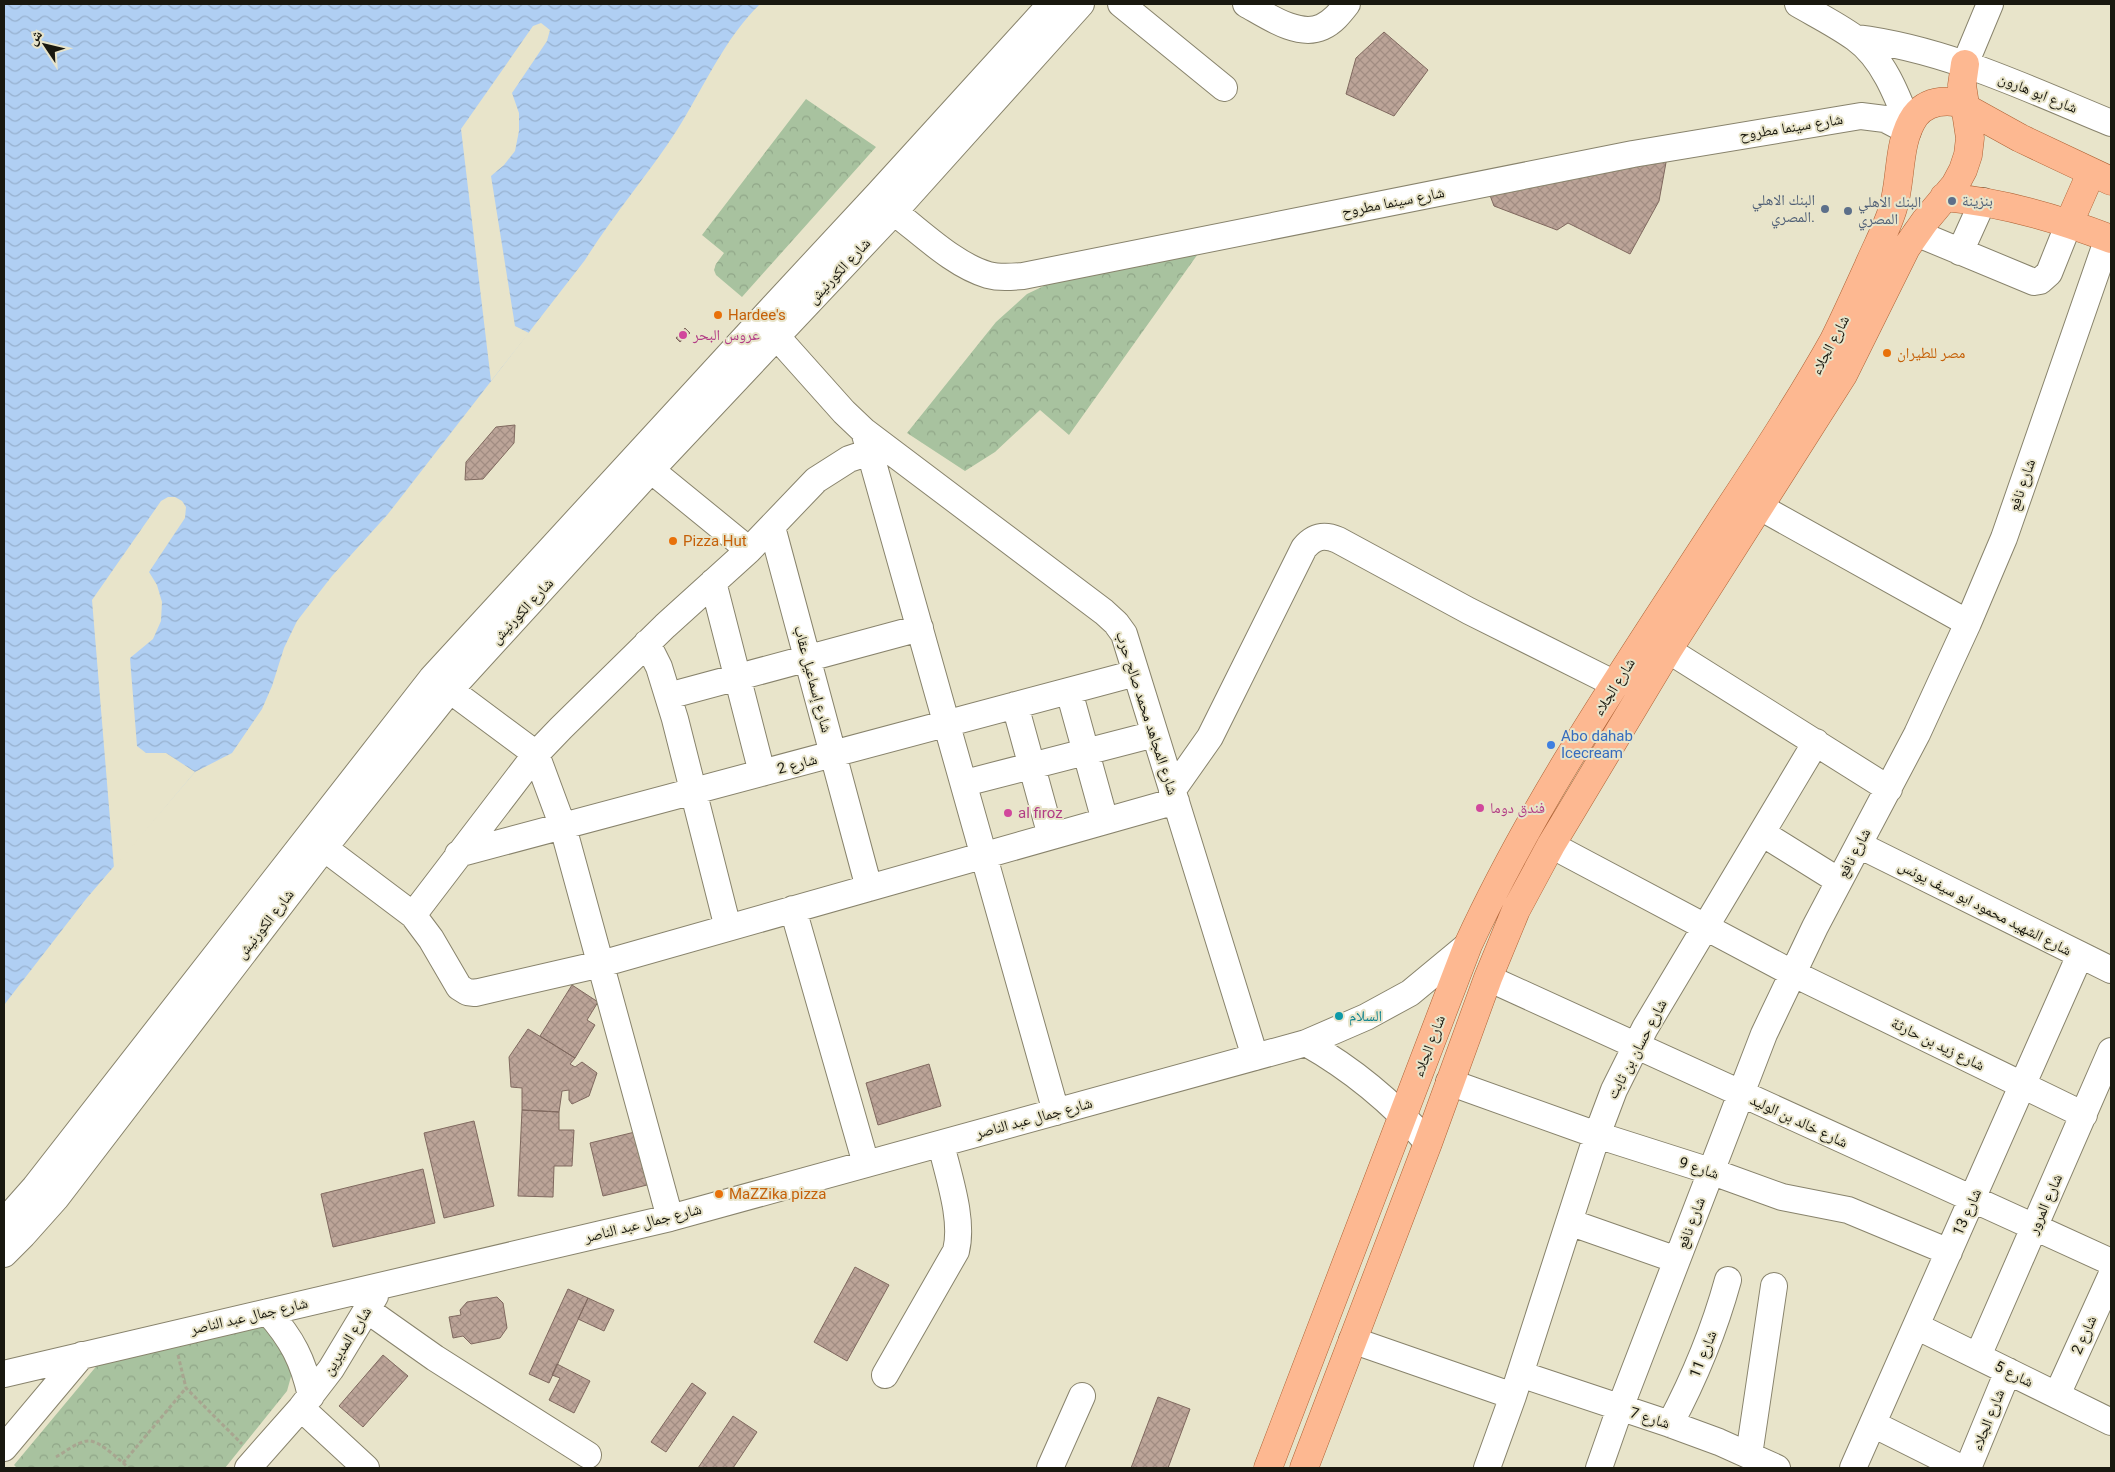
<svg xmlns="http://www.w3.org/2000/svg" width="2115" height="1472" font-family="Roboto,'Noto Naskh Arabic',sans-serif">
	<defs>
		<pattern id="forest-crowns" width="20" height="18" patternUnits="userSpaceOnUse" patternTransform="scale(1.25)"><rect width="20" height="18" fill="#a8c29f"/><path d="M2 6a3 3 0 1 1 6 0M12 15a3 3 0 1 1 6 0" fill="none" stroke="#90a688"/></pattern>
		<pattern id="water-waves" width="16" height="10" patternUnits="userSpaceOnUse" patternTransform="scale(1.25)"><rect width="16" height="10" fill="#b0cff3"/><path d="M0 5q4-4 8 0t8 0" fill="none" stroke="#97b1cf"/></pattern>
		<pattern id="building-cross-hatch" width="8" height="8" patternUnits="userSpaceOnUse" patternTransform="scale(1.25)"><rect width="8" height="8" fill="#bca498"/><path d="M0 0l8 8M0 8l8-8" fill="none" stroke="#a18c82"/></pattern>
	</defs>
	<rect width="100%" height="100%" fill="#e8e4ca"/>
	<path fill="url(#forest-crowns)" d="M806,99L876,147L742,297L716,275L714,270L716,264L724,253L702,235Z
		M1200,251L1069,435L1040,410L995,452L965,471L907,433L996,322L1027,294L1050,283Z
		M264,1327L273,1333L292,1373L287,1391L225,1468H17L14,1465L99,1363Z"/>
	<path fill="url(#water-waves)" d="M4,4H760C724,39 704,87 677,130C648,175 613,215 585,260L388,514L332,576L297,621L284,648L272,686L262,709L232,753L195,772L86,899L4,1005Z"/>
	<path fill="#e8e4ca" d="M541,23L550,30L547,41L512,93L519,113V131L515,151L504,165L491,176L515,326L529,333L491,381L461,129L533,26Z
		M168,497H175L182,501L186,507L185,518L149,572L157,585L162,602L161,621L153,639L130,658L137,746L146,753H166L195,772L114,868L92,600L161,501Z"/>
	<path fill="url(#building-cross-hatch)" stroke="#80695f" d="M1384,32L1428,70L1394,116L1346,94L1356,58Z
		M1667,157L1659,201L1630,254L1568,223L1557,230L1494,206L1488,190Z
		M685,328L690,333L680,342L676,338Z
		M515,425L514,443L483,479L465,480L466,462L496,427Z
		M572,985L598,1002L587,1020L595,1025L575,1058L540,1036Z
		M528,1029L575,1058L570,1064L575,1067L582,1062L597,1073L589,1096L572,1104L569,1100V1090L562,1091L559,1112L522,1110V1088L511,1087L509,1057Z
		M929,1064L941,1106L878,1125L866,1083Z
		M522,1110L559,1112V1130H574L572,1166H554L553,1197L518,1196Z
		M474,1121L494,1206L444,1218L424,1133Z
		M639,1131L651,1184L603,1196L590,1143Z
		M423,1169L435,1223L333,1247L321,1194Z
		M855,1267L889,1285L847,1361L814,1342Z
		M568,1289L588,1298L549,1383L529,1374Z
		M497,1297L503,1303L507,1328L500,1338L471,1344L463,1336L453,1338L449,1317L461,1315L460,1310L467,1302Z
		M588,1298L614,1310L604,1331L578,1319Z
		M383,1355L408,1376L363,1427L339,1406Z
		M557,1364L590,1381L574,1413L549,1400L560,1378L552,1375Z
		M692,1383L706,1393L666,1452L651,1442Z
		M1158,1397L1190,1409L1168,1468H1131Z
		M733,1416L757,1432L733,1468H698Z"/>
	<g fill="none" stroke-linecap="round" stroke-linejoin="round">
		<g stroke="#88836c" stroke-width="28">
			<path id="minor" d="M1121,4L1224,88
				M1246,4C1266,15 1298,38 1322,27C1333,22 1340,13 1347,4
				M1798,4C1817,15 1837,25 1855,38C1883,58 1897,95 1909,126
				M1856,38C1946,49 2028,89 2111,123
				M1965,64L1990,4
				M894,212C922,233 954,265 988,275C999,278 1011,277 1023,276L1633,154L1861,116L1885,119L1908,131
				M1916,233L2034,282L2040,281L2049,273L2069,223
				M1960,252L1983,201
				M777,337L844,412L864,431L1104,612L1116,623L1124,634L1255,1057
				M864,431L1056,1112
				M651,470L749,550
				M1760,507L1968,623
				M772,527L869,888
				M713,582L762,773
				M647,643L659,667L675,719L728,928
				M1668,650L1889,789
				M450,690L536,754L563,827L670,1218
				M1069,691L1105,821
				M668,696L920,628
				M1015,705L1051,836
				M965,783L1155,734
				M1172,791L1210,737L1304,548C1314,536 1324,534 1338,540L1469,611L1615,684
				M1762,833L1839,881
				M1551,845L1792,973L2084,1115
				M1859,845L2111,970
				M324,848L413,915L431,939L459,987L467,992L475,993L601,964L1176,801
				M458,854L1136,673
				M793,909L866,1164
				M413,915L536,754L561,728L665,626L749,550L816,480L849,459L870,452
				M1488,978L2111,1262
				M1306,1043C1354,1070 1392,1102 1428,1143
				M1449,1082L1597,1135L1710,1171L1782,1197L1848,1210L1949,1252
				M4,1222L35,1187L432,678L774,306L878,194L1051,4
				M1569,1222L1677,1260
				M4,1254L23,1235L56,1198L324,848L450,690L651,470L894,212L1081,4
				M367,1310L435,1358L588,1455
				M268,1312C292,1339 303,1360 311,1396
				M1916,1326L2111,1422
				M1352,1340L1513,1396
				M1978,1356L2111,1051
				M4,1374L670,1218L1306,1043L1366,1017L1410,993L1468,945
				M1520,1374L1670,1424L1719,1442L1777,1468
				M885,1375L956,1251C964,1219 948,1175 941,1144
				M2057,1395L2111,1276
				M301,1408L366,1468
				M1670,1424C1695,1377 1714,1331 1728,1280
				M1873,1424L1961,1468
				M4,1448L82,1355
				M1749,1455L1774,1286
				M248,1468L301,1408L331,1369L375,1296
				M1050,1468L1082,1396
				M1487,1468L1513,1396L1597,1135L1614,1090L1645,1028L1816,742
				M1599,1468L1620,1408L1764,1034L1815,927L1917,734L1968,623L2004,538L2108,238
				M1853,1468L2080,955
				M1968,1468L2008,1371"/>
		</g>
		<g stroke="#ad6134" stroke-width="29">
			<path id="major" d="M1944,197C2002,202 2057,218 2111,239
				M2069,223L2091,173
				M1268,1468L1468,945C1538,793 1635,654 1726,513C1764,456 1801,399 1834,340C1846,316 1857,291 1868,267C1876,248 1887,228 1893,208C1902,179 1897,142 1915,116C1925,103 1939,100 1955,102L2020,138L2111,181
				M1304,1468L1428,1143L1488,978L1516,910L1551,845L1668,650L1843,375L1906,248L1925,221L1955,185L1963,170L1968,155L1970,138L1962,85L1965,64"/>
		</g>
		<path stroke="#a8a590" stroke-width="3" stroke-dasharray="4 2.5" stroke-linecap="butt" d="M178,1355L186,1388L242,1444
			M56,1457C65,1452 77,1442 87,1441C99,1439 120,1461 129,1468
			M123,1463L186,1388"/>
		<use href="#minor" stroke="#fff" stroke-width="26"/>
		<use href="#major" stroke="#fdb891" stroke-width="28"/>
	</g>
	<g fill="#5c6f8a" stroke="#e8e4ca" stroke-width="2">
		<circle cx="1952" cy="201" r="5"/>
		<circle cx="1825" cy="209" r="5"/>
		<circle cx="1848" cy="211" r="5"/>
	</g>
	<g fill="#e8710a" stroke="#e8e4ca" stroke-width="2">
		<circle cx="718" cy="315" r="5"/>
		<circle cx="1887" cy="353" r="5"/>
		<circle cx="673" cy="541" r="5"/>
		<circle cx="719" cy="1194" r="5"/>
	</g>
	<g fill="#d1479c" stroke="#e8e4ca" stroke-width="2">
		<circle cx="683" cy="335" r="5"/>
		<circle cx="1480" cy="808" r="5"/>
		<circle cx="1008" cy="813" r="5"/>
	</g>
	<circle fill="#3f7fe0" stroke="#e8e4ca" stroke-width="2" cx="1551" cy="745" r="5"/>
	<circle fill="#0f9aa8" stroke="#e8e4ca" stroke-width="2" cx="1339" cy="1016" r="5"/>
	<g text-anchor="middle" stroke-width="4" stroke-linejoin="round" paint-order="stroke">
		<g font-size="15" fill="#19180f" stroke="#e8e4ca">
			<text transform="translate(2038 93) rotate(22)" y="5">شارع ابو هارون</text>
			<text transform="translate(1791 127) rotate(-9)" y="5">شارع سينما مطروح</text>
			<text transform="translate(1393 202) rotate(-11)" y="5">شارع سينما مطروح</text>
			<text transform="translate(839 271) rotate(-47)" y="5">شارع الكورنيش</text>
			<text transform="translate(1830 345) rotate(-62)" y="5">شارع الجلاء</text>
			<text transform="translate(2022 485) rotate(-71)" y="5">شارع نافع</text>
			<text transform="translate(522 611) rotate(-47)" y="5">شارع الكورنيش</text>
			<text transform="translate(813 679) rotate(75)" y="5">شارع إسماعيل عقاب</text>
			<text transform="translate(1614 687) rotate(-58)" y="5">شارع الجلاء</text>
			<text transform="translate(1147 713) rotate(72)" y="5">شارع المجاهد محمد صالح حرب</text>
			<text transform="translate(797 764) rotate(-15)" y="5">شارع 2</text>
			<text transform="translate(1854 853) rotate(-62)" y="5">شارع نافع</text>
			<text transform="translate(1985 908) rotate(27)" y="5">شارع الشهيد محمود ابو سيف يونس</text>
			<text transform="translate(265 924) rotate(-52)" y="5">شارع الكورنيش</text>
			<text transform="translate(1938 1044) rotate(26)" y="5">شارع زيد بن حارثة</text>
			<text transform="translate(1429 1046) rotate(-69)" y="5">شارع الجلاء</text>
			<text transform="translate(1637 1049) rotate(-62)" y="5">شارع حسان بن ثابت</text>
			<text transform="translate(1034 1118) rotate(-15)" y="5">شارع جمال عبد الناصر</text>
			<text transform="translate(1799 1121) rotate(25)" y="5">شارع خالد بن الوليد</text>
			<text transform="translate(1699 1168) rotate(18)" y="5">شارع 9</text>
			<text transform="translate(2045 1204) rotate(-66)" y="5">شارع المرور</text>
			<text transform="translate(1967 1212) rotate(-66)" y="5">شارع 13</text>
			<text transform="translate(643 1223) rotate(-14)" y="5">شارع جمال عبد الناصر</text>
			<text transform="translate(1691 1223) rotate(-69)" y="5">شارع نافع</text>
			<text transform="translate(249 1316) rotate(-13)" y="5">شارع جمال عبد الناصر</text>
			<text transform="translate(2084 1335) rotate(-66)" y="5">شارع 2</text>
			<text transform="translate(347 1341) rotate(-58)" y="5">شارع المديرين</text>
			<text transform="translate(1703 1354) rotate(-68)" y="5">شارع 11</text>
			<text transform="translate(2014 1374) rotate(26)" y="5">شارع 5</text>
			<text transform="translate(1650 1418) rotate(17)" y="5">شارع 7</text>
			<text transform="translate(1988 1420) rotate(-68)" y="5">شارع الجلاء</text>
		</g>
		<g font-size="15" fill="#4e5e75" stroke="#e8e4ca" text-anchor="start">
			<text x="1815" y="205" text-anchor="end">البنك الاهلي<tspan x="1815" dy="17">المصري.</tspan></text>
			<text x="1962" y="206">بنزينة</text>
			<text x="1858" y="207">البنك الاهلي<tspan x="1858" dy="17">المصري</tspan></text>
		</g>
		<g font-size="15" fill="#c56008" stroke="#e8e4ca" text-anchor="start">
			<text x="728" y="320">Hardee's</text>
			<text x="1897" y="358">مصر للطيران</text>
			<text x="683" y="546">Pizza Hut</text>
			<text x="729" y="1199">MaZZika pizza</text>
		</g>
		<g font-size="15" fill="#b23c85" stroke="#e8e4ca" text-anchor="start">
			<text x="693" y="340">عروس البحر</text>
			<text x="1490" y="813">فندق دوما</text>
			<text x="1018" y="818">al firoz</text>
		</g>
		<g font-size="15" fill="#366cbe" stroke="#e8e4ca" text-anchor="start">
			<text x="1561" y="741">Abo dahab<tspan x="1561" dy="17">Icecream</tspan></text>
		</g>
		<g font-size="15" fill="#0d838f" stroke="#e8e4ca" text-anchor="start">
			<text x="1349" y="1021">السلام</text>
		</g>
	</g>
	<rect width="2115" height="1472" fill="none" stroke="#19180f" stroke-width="10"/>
	<g transform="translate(45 45) rotate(305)" stroke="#e8e4ca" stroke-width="4" paint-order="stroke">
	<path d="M0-4L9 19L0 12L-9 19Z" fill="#19180f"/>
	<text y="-8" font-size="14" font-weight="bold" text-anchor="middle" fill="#19180f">ش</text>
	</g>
</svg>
